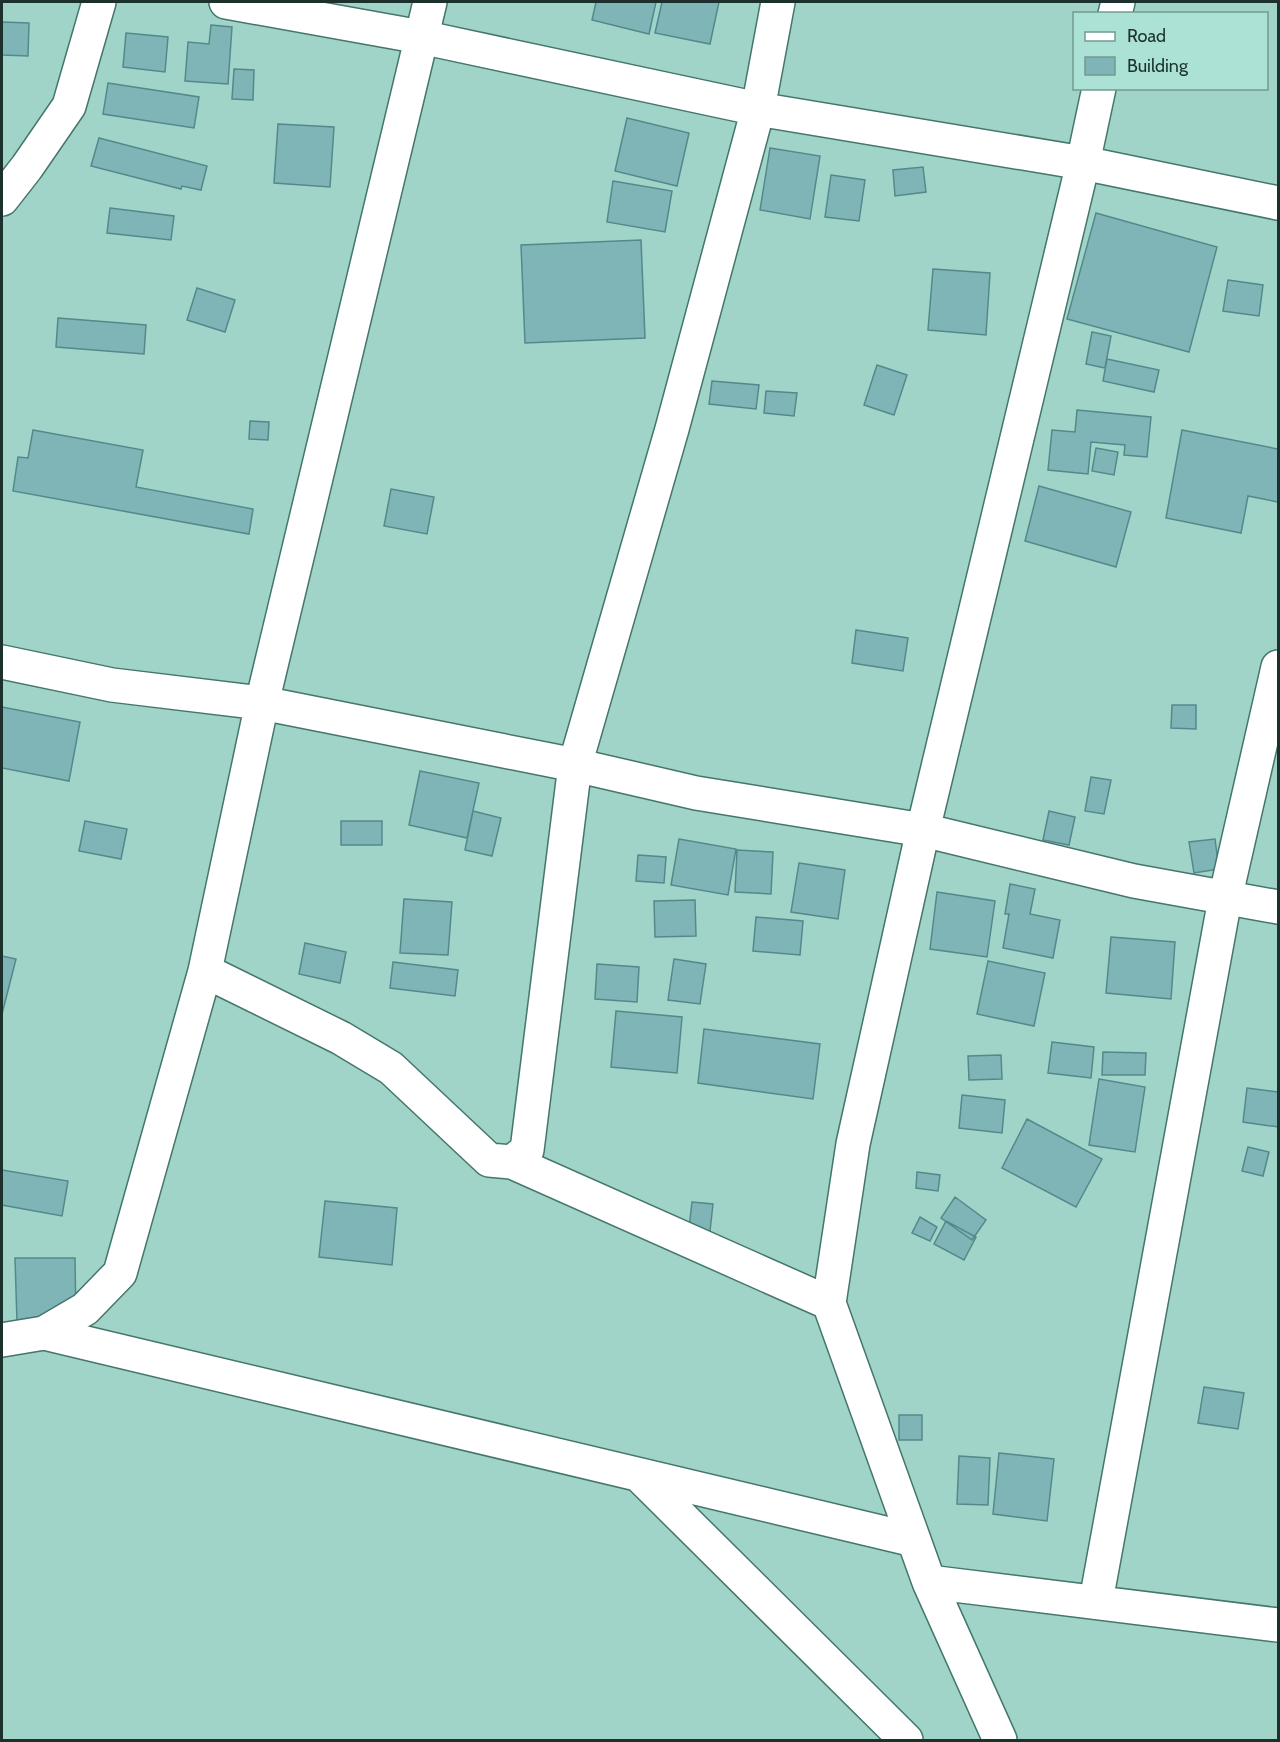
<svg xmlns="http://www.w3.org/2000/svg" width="1280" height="1742" font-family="Cabin,sans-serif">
	<rect width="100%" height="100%" fill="#a0d4c8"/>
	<path fill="#80b5b8" stroke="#54898b" stroke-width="1.5" d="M596,2H656L649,34L592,20Z
		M662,2H719L710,44L655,33Z
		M2,22L29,23L28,56L2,55Z
		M211,25L232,27L228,84L185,81L188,42L209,44Z
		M126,33L168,37L165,72L123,67Z
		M234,69L254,70L253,100L232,99Z
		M108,83L199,97L194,128L103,114Z
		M627,118L689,133L677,186L615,171Z
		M278,124L334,127L330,187L274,183Z
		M99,138L207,166L201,190L182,186L181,189L91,166Z
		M770,148L820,156L810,219L760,210Z
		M923,167L926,192L895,196L893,170Z
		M831,175L865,180L859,221L825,217Z
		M613,181L672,191L665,232L607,222Z
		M110,208L174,216L171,240L107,233Z
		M1096,213L1217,247L1189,352L1067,319Z
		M641,240L645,338L525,343L521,245Z
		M933,269L990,273L986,335L928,330Z
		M1228,280L1263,285L1259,316L1223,311Z
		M197,288L235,300L225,332L187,320Z
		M58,318L146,325L144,354L56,347Z
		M1092,332L1111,336L1105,368L1086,364Z
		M1107,359L1159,370L1154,392L1103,381Z
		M877,365L907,375L894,415L864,405Z
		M712,381L759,385L756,409L709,404Z
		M766,391L797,393L794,416L764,413Z
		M1077,410L1151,417L1147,457L1124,455L1125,445L1091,442L1088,474L1048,470L1052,430L1075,432Z
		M250,421L269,422L268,440L249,439Z
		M33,430L143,450L136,487L253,509L249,534L13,491L18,457L28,458Z
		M1182,430L1278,449V502L1248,496L1241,533L1166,518Z
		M1096,448L1118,452L1114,475L1092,471Z
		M1039,486L1131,512L1116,567L1025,541Z
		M391,489L434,497L427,534L384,526Z
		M856,630L908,638L903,671L852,663Z
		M1172,705H1196V729L1171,728Z
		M2,707L80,722L69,781L2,768Z
		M420,771L479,783L467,838L409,825Z
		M1091,777L1111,780L1104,814L1085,811Z
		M473,811L501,818L492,856L465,850Z
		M1049,811L1075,817L1069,845L1043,840Z
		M85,821L127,829L121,859L79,851Z
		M341,821H382V845H341Z
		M679,839L736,849L728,895L671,885Z
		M1215,839L1219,869L1194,873L1189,842Z
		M737,850L773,852L771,894L735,892Z
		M638,855L666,857L664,883L636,881Z
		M799,863L845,870L838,919L791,912Z
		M1010,884L1035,889L1030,914L1060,920L1053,958L1003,948L1009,914H1005Z
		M937,892L995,901L987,957L930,949Z
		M404,899L452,902L448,955L400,953Z
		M695,900L696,936L655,937L654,901Z
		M756,917L803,921L800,955L753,951Z
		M1111,937L1175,942L1171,999L1106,993Z
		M305,943L346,952L340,983L299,974Z
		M2,956L16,959L2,1014Z
		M674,959L706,964L700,1004L668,1000Z
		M988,961L1045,973L1034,1026L977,1014Z
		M393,962L458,970L455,996L390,988Z
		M597,964L639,967L637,1002L595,999Z
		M616,1011L682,1017L677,1073L611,1067Z
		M704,1029L820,1044L813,1099L698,1083Z
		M1052,1042L1094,1047L1091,1078L1048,1073Z
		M1103,1052L1146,1053L1145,1075H1102Z
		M1001,1055L1002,1079L969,1080L968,1056Z
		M1099,1079L1145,1087L1135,1152L1089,1145Z
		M1247,1088L1278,1092V1127L1243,1122Z
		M962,1095L1005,1100L1002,1133L959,1128Z
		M1027,1119L1102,1159L1076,1207L1002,1168Z
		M1248,1147L1269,1152L1263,1176L1242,1171Z
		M2,1170L68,1181L62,1216L2,1205Z
		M917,1172L940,1175L938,1191L916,1188Z
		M955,1197L986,1220L972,1240L941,1218Z
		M325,1201L397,1208L392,1265L319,1257Z
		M692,1202L713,1204L710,1231L689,1228Z
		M920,1217L937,1227L930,1241L912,1233Z
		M946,1221L976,1237L964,1260L934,1244Z
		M15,1258H75L76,1321L17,1322Z
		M1204,1387L1244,1393L1238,1429L1198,1423Z
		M899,1415H922V1440H899Z
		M999,1453L1054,1459L1047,1521L993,1514Z
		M959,1456L990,1458L988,1505L957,1504Z"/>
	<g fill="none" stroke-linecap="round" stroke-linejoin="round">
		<g stroke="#44766c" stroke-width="36">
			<path id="minor" d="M226,2L421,37L758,109L1083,163L1278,203
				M430,2L262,703L205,971L341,1038L391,1068L489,1160L512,1162L527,1150L575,765L672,429L758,109L778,2
				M1115,14L1118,2
				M2,199L27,167L69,106L99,2
				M2,662L112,685L262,703L575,765L696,793L923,830L1134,881L1278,907
				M512,1162L829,1303
				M44,1333L914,1540
				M2,1340L44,1333L85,1309L120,1273L205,971
				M639,1475L906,1740
				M929,1582L1278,1625
				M1096,1601L1225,899L1278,667
				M1000,1740L929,1582L829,1303L853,1144L923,830L1083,163L1099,88"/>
		</g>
		<use href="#minor" stroke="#fff" stroke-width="33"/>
	</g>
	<rect width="1280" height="1742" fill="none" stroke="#1c312c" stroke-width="6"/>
	<rect x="1073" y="12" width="195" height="78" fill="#ace1d5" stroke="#729b91" stroke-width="1.5"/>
	<rect x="1085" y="32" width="30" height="9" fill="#ffffff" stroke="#729b91" stroke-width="1.5"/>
	<text x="1127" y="42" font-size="18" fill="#1c312c">Road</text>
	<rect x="1085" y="57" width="30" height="18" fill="#80b5b8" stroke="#729b91" stroke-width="1.5"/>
	<text x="1127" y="72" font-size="18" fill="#1c312c">Building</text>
</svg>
